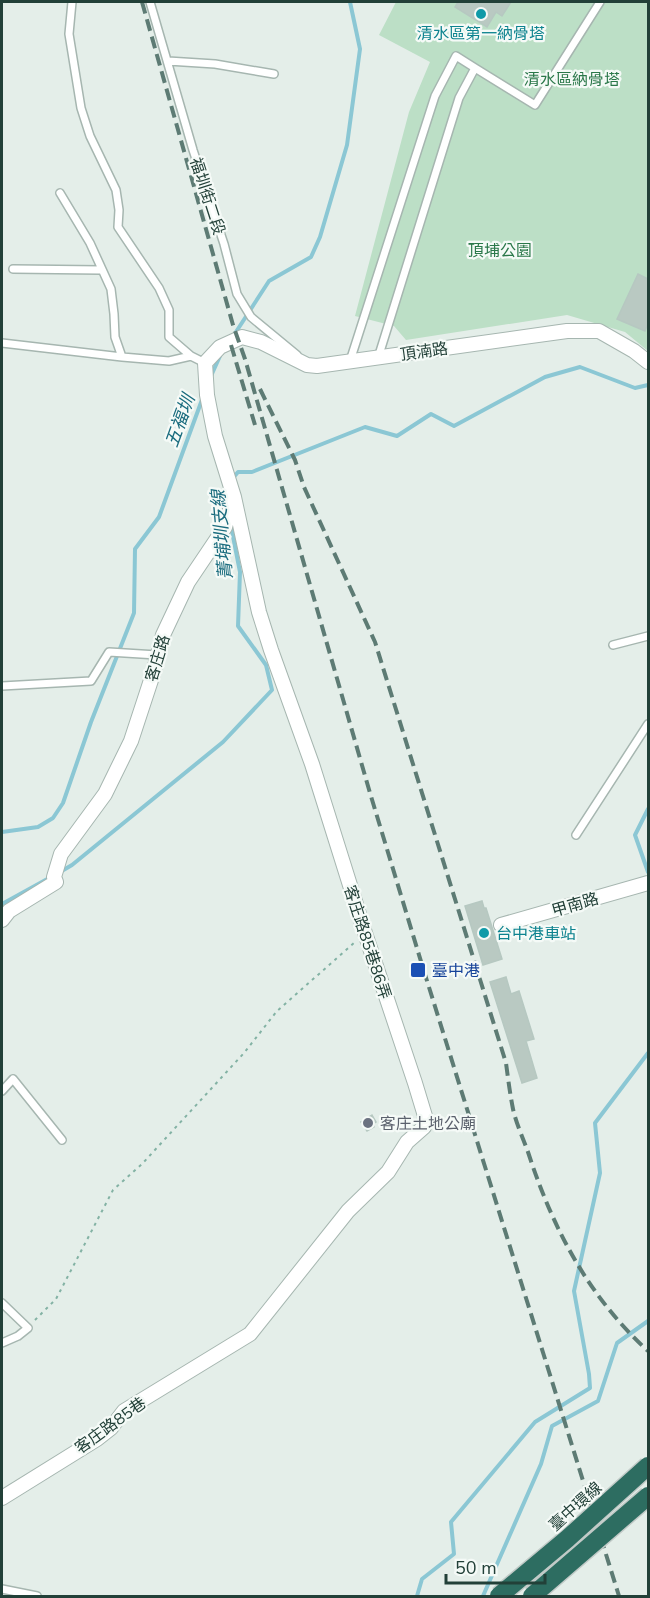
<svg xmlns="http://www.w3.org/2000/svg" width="650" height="1598" font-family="'Nunito Sans','Noto Sans TC',sans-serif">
	<rect width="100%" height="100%" fill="#e4eee9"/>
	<path fill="#bcdfc6" d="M396,2H648V351L625,332L567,315L406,340L394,326L355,316L409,112L430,62L379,35Z"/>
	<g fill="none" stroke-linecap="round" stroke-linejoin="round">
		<path stroke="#8bc7d4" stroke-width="4" d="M234,335L269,281L311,257L320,237L347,145L360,49L350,2
			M211,376L220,356
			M233,478L238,472H252L365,427L397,436L431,414L454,426L545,377L580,367L635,388L648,385
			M648,809L635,835L648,872
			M2,832L38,827L53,818L63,803L91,722L134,613L135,549L159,517L203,397
			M60,872L72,865L223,742L272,690L266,665L238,626L240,572L231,526
			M2,904L51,877
			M417,1596L422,1579L454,1554L451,1522L535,1422L590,1388L589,1374L574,1291L600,1173L595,1123L648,1053
			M483,1596L541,1464L552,1426L598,1401L617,1343L648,1321"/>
	</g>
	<path fill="#b9c9c2" stroke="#b6c8c1" stroke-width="1.5" d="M458,2H511L502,16L496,12L487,27L455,7Z
		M638,274L648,279V323L645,331L617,319Z
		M482,901L484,908H486L502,959L483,965L465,906Z
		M506,977L511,994L519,991L534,1039L526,1041L537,1078L522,1083L490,982Z
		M372,1115L376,1122L373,1124L374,1127L367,1131L361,1122Z"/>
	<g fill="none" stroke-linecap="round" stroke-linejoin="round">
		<g stroke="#a6b6b0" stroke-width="10">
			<path id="lane" d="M72,2L69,34L81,108L90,136L116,190L119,210L118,227L159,288L169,310V337L191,356
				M150,2L193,150L224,244L237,294L251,317L297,355
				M168,61L215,64L274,74
				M475,68L535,105L600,2
				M60,193L90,243L111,289L114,314L115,337L122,357L169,361L191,356L205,363
				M13,269L101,270
				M2,343L122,357
				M350,361L435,96L456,56L475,68L459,98L378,358
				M613,645L648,636
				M2,686L91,681L109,652L157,655
				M576,835L648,724
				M2,1091L13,1079L62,1140
				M2,1303L28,1328L18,1336L2,1343
				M2,1589L37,1596"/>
		</g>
		<g stroke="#a6b6b0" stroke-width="16">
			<path id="street" d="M2,920L9,911L56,882L54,877L61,854L105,794L131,741L153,674L163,635L188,582L225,527L233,499
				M501,925L648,883
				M2,1498L97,1439L111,1428L124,1411L250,1334L348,1211L388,1172L407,1142L424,1127L425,1116L415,1083L365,933L312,764L271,650L259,612L234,497L215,436L207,395L205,363L220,347L242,337L261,342L307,365L317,366L567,331H599L634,351L648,362"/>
		</g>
		<path stroke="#83b2a4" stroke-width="2" stroke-dasharray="3 4.5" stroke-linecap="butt" d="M35,1320L56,1299L113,1190L142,1164L244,1053L277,1011L354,943"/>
		<use href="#lane" stroke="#fff" stroke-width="7"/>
		<use href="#street" stroke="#fff" stroke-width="14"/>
		<path stroke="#5d7b74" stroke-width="4" stroke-dasharray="12 6" stroke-linecap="butt" d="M142,2L233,325L245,359L370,793L423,968L619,1596
			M231,345L255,425
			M260,389L295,460L304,487L375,642L506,1063C508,1078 510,1094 513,1109C516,1123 523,1138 528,1152C553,1229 588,1296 648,1351"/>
		<g stroke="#c1cac7" stroke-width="21" stroke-linecap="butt">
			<path id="highway-bridge" d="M499,1596L567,1539L648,1466
				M532,1596L648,1496"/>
		</g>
		<use href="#highway-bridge" stroke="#2d6d61" stroke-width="18"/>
	</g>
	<g fill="#0f9aa8" stroke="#f5faf7" stroke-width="2">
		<circle cx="481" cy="14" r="6"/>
		<circle cx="484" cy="933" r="6"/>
	</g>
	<rect fill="#1a4fb4" stroke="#f5faf7" stroke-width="2" x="410" y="962" width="16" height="16" rx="3"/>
	<circle fill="#6b7280" stroke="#f5faf7" stroke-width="2" cx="368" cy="1123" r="6"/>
	<g text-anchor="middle" stroke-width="4.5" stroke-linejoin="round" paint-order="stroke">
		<g font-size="16" fill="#0d838f" stroke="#f5faf7">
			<text x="481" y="39">清水區第一納骨塔</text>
			<text x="496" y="939" text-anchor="start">台中港車站</text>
		</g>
		<g font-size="16" fill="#2b784a" stroke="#f5faf7">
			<text x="572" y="85">清水區納骨塔</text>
			<text x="500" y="256">頂埔公園</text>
		</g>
		<g font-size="16" fill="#224038" stroke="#f5faf7">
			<text transform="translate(208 196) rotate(72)" y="6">福圳街二段</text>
			<text transform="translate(424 351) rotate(-8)" y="6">頂湳路</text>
			<text transform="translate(157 658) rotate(-73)" y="6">客庄路</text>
			<text transform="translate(575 904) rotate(-16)" y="6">甲南路</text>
			<text transform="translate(368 942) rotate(72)" y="6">客庄路85巷86弄</text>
			<text transform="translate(110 1425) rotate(-36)" y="6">客庄路85巷</text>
			<text transform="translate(575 1506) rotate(-42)" y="6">臺中環線</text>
		</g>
		<g font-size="16" fill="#164399" stroke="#f5faf7" text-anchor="start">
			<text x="432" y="976">臺中港</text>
		</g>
		<g font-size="16" fill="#5b616d" stroke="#f5faf7" text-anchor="start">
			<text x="380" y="1129">客庄土地公廟</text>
		</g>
		<g font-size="18" font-style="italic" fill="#1a6c7e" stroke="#f5faf7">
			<text transform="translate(180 421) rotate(-70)" y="6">五福圳</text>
			<text transform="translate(222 535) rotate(-95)" y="6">菁埔圳支線</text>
		</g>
	</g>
	<rect width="650" height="1598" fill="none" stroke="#224038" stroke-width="6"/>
	<path d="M446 1574v9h99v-9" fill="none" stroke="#224038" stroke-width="3"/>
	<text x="455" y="1574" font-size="18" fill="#224038" stroke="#f5faf7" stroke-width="4.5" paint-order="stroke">50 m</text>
</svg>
